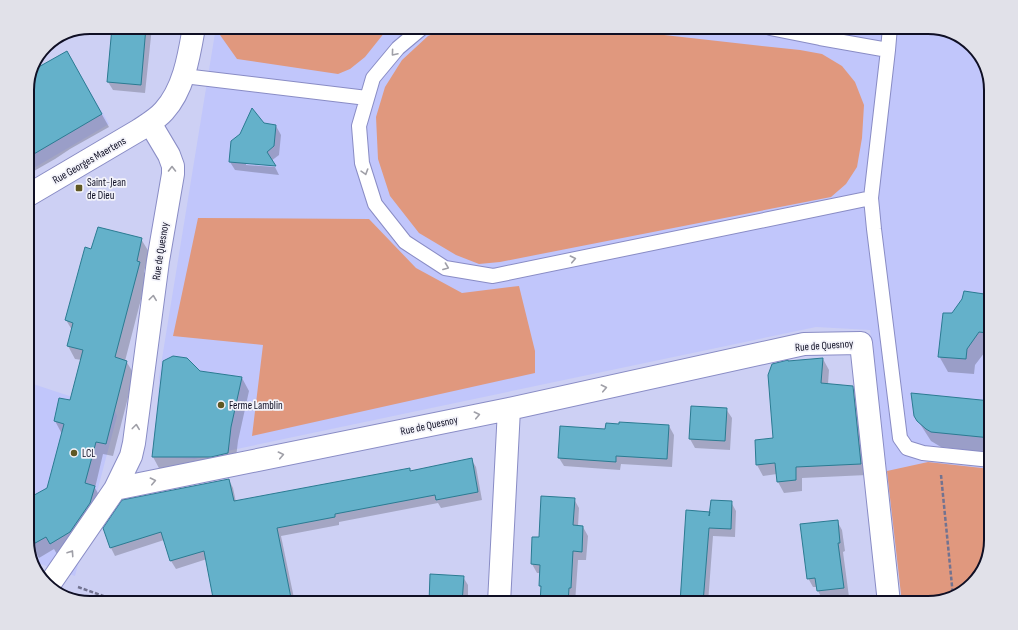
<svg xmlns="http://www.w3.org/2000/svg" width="1018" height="630" font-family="'Sofia Sans Condensed',sans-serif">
	<rect width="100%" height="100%" fill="#cdd0f4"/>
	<path fill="#c1c6fb" d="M216,27H928L960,36L982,58L991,86V540L982,572L960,594L928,603H902L870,330L816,327L227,451L195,459L152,457L159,386V377Z
		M67,51L109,124L27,172V86L39,60L42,65Z
		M27,382L115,411L117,416L75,576L32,561L27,544Z"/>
	<path fill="#e0987e" d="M221,27H389L365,57L350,69L338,74L237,59L220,35Z
		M452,27H593L762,46L800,50L822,54L842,66L855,82L864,105L862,138L857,167L846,184L831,197L500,262L479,264L456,255L419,233L390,196L378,159L376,117L385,87L402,60L428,36Z
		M198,218L369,219L416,268L462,293L519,286L535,351V373L252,436L263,345L173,336Z
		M928,462L991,469V540L982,572L960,594L928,603H902L887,471Z"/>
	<path fill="#0003" d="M113,27H152L145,93L113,90L108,82Z
		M67,52L109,127L70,149L55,159L27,175V86L34,70Z
		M983,61L988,76L982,67Z
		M263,124L276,126L281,135L279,155L271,161L246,163V165L275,167L279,175L235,170L230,162Z
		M141,239L149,252L144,272L147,276L125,361H126L134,374L113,456L103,454L95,488L102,500L58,556L54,549L39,558L35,551L30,554L27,544L48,488L62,434L55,421L71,401L82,360L75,359L68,346L72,330L66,320L92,251Z
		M991,288V348H988L975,365L974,374L948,372L939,356L953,314L986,295Z
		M823,359L829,370L828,384L852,387L859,398L867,475L802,478V491L784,493L778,482L777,474L763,476L757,465L774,439Z
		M164,362L200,372L242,378L249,391L238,441L235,466L160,470L153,457Z
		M991,402V453L941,447L931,441L915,416Z
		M726,409L732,418L730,450L695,448L690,439Z
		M620,425L669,426L674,435L672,467L621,464L620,470L564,466L559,458L606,430Z
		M471,459L476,467L482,500L441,508L438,503L339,522V525L281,536L295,603H215L207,559L176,569L171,561L164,540L115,556L111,548L229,480L233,488L236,502L410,470L411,472Z
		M574,499L579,508L578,526L583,527L588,536L586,560H578L575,603H541L542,589L540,586L541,573H537L532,564L540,539Z
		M731,502L736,511L735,537L713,536L708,603H680L682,568H683L709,513Z
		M837,521L842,530L845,551L843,552L849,597L823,600L818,591L817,587H813L808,578Z
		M463,577L468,585V603H430Z"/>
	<path fill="#64b1ca" stroke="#2b7b92" d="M112,27H146L141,85L107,82Z
		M67,51L102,114L27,158V86L35,69Z
		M252,108L264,123L276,125L274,146L267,152L276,166L229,162L231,141L240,134Z
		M98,227L142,238L137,261L140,262L115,357L127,361L106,444L96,442L85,483L95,486L90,503L70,532L50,544L46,537L28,547L27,544V499L47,488L64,424L54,421L59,398L70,400L83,350L67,346L73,323L65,320L85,247L91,249Z
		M964,291L991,295V321L989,325L988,333L979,332L967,349L966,359L938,357L943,313H952L962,299Z
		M173,356L187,358L200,371L242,377L231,427L228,453L211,457H152L163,361Z
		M823,358L821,383L853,386L861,464L796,467V480L777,482L775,463L756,465L755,440L773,438L768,375L772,364L788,360V361Z
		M911,393L991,401V438L931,432L926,429L917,421L914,416Z
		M691,406L727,408L725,441L689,439Z
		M619,422L669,425L667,459L616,456V462L558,458L560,426L605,429L606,423L619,424Z
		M472,458L478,492L436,500L435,495L335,514V517L277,528L292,603H214L204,551L170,561L161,532L110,548L103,528L122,500L229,479L234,501L410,468V471Z
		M541,496L575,498L573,525L583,526L582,552L573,551L571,588H569L568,603H540L541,586H539L540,565L531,564L532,537H539Z
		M711,500L732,501L731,529L709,528L703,603H680L686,510L710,512L709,516Z
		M838,520L840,543H838L844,588L817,591L815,578L807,579L800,524Z
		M430,574L464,576L462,603H429Z"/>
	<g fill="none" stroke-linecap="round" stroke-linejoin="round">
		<g stroke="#898cc5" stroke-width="16">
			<path id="service" d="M423,27L398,48L373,78L359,126L362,163L375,204L405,242L445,268L493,276L871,198
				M770,27V28L820,38L888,50L871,198L874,229L900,438L907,448L923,453L991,460
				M888,50L890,27
				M184,76L367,98"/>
		</g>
		<g stroke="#898cc5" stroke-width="24">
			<path id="minor" d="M27,196L139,130C148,124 157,119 164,111C184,89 189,56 194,27
				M115,489L509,409L804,344L861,343L889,603
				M49,585L115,489L131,456L134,443L158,261L173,174V166L169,155L150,123
				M499,603L509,409"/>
		</g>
		<path stroke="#727390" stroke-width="2.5" stroke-dasharray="4 2" stroke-linecap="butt" d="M941,475L953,596
			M78,587L123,603"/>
		<use href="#service" stroke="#fff" stroke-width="14"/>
		<use href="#minor" stroke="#fff" stroke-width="22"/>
	</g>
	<defs><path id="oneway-chevron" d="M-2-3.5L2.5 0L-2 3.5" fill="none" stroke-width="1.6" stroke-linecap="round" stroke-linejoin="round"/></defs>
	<g stroke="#9f9fa7">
		<use href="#oneway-chevron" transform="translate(394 53) rotate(130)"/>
		<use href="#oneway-chevron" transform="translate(172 169) rotate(-90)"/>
		<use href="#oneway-chevron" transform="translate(365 172) rotate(73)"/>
		<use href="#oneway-chevron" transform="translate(573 259) rotate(-12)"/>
		<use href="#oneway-chevron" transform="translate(446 267) rotate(21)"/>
		<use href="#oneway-chevron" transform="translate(153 298) rotate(-83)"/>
		<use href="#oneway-chevron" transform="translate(604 388) rotate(-12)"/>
		<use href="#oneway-chevron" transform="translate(477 415) rotate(-12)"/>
		<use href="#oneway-chevron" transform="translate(136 427) rotate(-83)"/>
		<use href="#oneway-chevron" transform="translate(281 455) rotate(-12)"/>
		<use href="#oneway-chevron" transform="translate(153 481) rotate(-12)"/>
		<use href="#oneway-chevron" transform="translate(71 553) rotate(-56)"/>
	</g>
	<g fill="#5f5723" stroke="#f3f3fa" stroke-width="1.5">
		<rect x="75" y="184" width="8" height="8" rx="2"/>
		<circle cx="221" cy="405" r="4"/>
		<circle cx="74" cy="453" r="4"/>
	</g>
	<g text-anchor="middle" stroke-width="3.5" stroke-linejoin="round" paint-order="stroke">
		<g font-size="11" fill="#0f0f24" stroke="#f3f3fa">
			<text transform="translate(89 160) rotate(-30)" y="4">Rue Georges Maertens</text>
			<text transform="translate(160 251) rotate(-81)" y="4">Rue de Quesnoy</text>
			<text transform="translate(824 345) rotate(-4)" y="4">Rue de Quesnoy</text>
			<text transform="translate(429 425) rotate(-12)" y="4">Rue de Quesnoy</text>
		</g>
		<g font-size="11" fill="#0f0f24" stroke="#f3f3fa" text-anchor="start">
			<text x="87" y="186">Saint-Jean<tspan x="87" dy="13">de Dieu</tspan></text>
			<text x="229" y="409">Ferme Lamblin</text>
			<text x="82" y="457">LCL</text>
		</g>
	</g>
	<path d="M0 0H1018V630H0ZM90 34H928A56 56 0 0 1 984 90V540A56 56 0 0 1 928 596H90A56 56 0 0 1 34 540V90A56 56 0 0 1 90 34Z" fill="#e1e1e9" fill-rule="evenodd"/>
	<path fill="none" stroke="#0f0f24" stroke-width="2" d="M90 34H928A56 56 0 0 1 984 90V540A56 56 0 0 1 928 596H90A56 56 0 0 1 34 540V90A56 56 0 0 1 90 34Z"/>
</svg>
